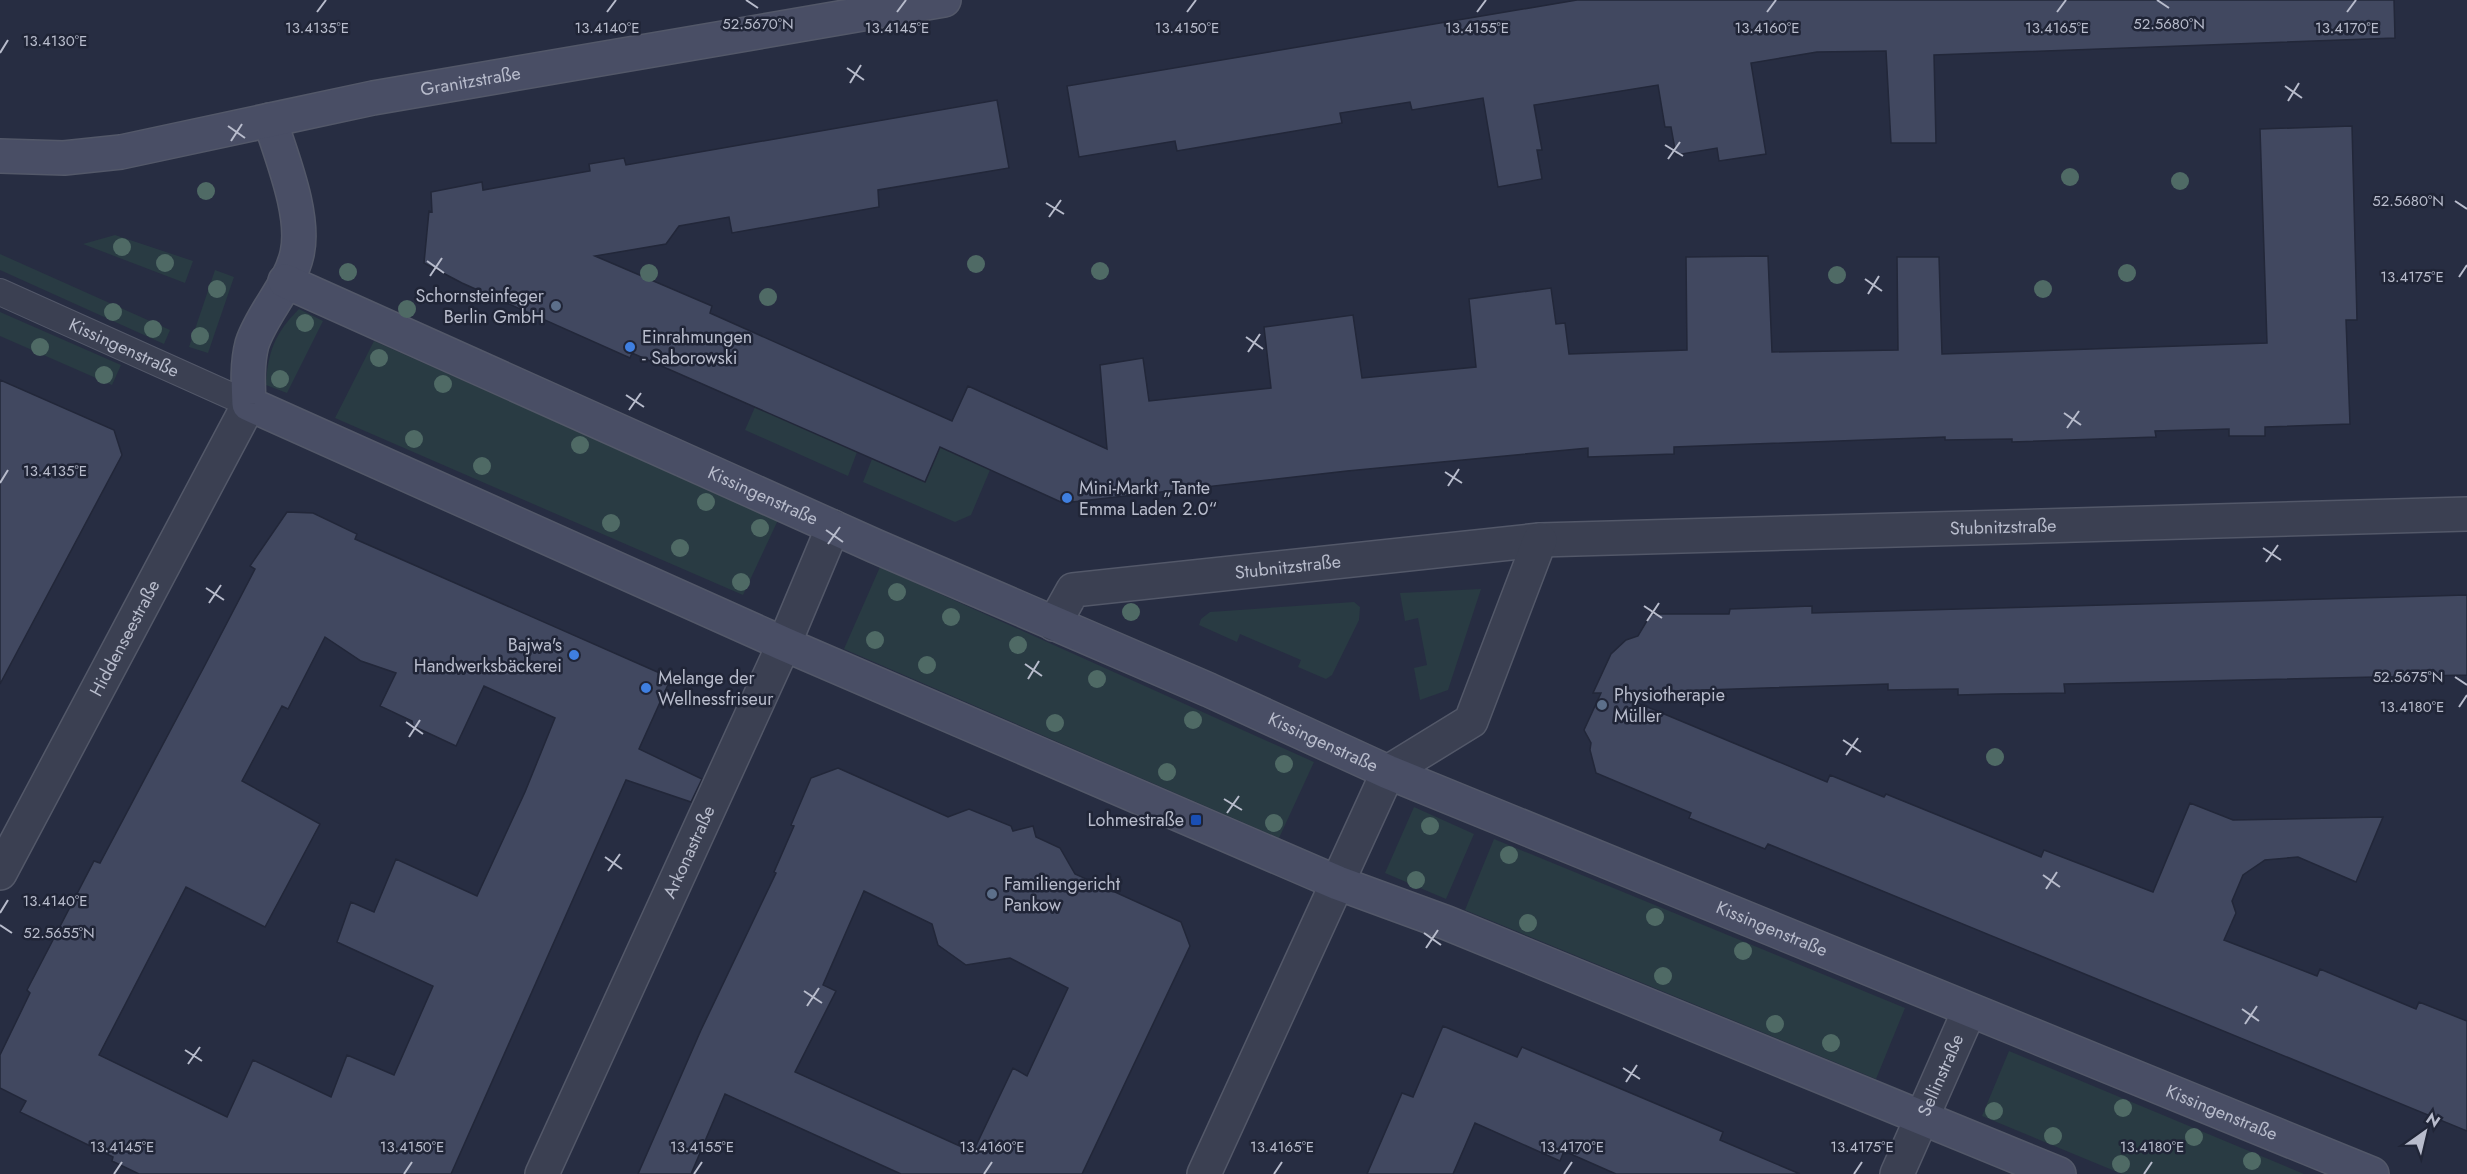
<svg xmlns="http://www.w3.org/2000/svg" width="2467" height="1174" font-family="Jost,sans-serif">
	<rect width="100%" height="100%" fill="#272d42"/>
	<path fill="#293b43" d="M115,235L193,261L185,283L83,244Z
		M0,254L170,330L164,344L0,270Z
		M215,270L234,277L208,353L189,347Z
		M299,309L323,321L287,393L266,385C268,351 275,333 299,309Z
		M0,312L121,365L112,385L0,336Z
		M374,341L778,520L743,595L335,418Z
		M755,407L857,452L848,476L745,430Z
		M940,447L990,470L971,515L955,522L863,482L872,459L925,482Z
		M880,567L1314,762L1279,838L844,649Z
		M1481,589L1448,690L1420,700L1414,668L1427,665L1418,618L1405,621L1400,593Z
		M1354,602L1360,607L1359,620L1332,675L1326,679L1298,667L1301,660L1240,634L1237,642L1199,625L1201,619L1210,612Z
		M1414,807L1474,834L1446,899L1385,873Z
		M1494,839L1905,1008L1876,1079L1465,910Z
		M2009,1051L2304,1174H2122L1982,1116Z"/>
	<path fill="#414860" stroke="#222739" stroke-width="1.5" fill-rule="evenodd" d="M1577,0H2394L2395,38L1934,55L1936,143H1891L1886,51L1817,52L1751,63L1766,154L1719,161L1717,148L1676,155L1671,127H1665L1658,85L1534,105L1542,150H1537L1542,179L1498,187L1483,98L1412,110L1410,102L1340,113L1342,123L1177,151L1175,141L1079,157L1067,86Z
		M997,100L1009,168L878,190L879,207L732,233L729,217L679,226L666,244L595,256L712,306L710,313L952,421L968,386L1107,449L1100,365L1143,358L1149,401L1271,388L1264,327L1353,315L1362,378L1476,367L1469,299L1551,288L1556,324L1565,323L1569,354L1687,350L1686,257L1768,256L1772,352L1898,350L1897,257H1939L1942,354L2267,343L2260,129L2352,126L2357,320H2346L2350,424L2265,427V436H2229V429L2155,431L2156,437L2012,442V439L1945,440V437L1674,447V454L1588,457V448L1347,471L1063,503L940,447L925,482L632,353L630,358L462,283L424,263L429,211L432,212L431,192L482,182L483,190L590,171L589,164L624,158L626,165Z
		M0,380L114,430L122,455L0,684Z
		M287,512L313,513L357,534L355,539L671,678L639,749L702,779L691,802L626,780L451,1174H139L112,1161L113,1157L20,1112L26,1101L0,1088V1055L30,993L27,990L94,861L100,863L205,665L255,569L250,566ZM325,637L361,661L396,673L380,706L412,721L413,726L456,746L484,686L555,718L525,792L477,896L396,859L374,912L351,902L337,942L433,986L394,1075L347,1055L331,1097L253,1060L227,1117L99,1055L186,887L265,927L320,824L242,781L282,706L288,709Z
		M2467,595V675L2064,684L2065,693L1997,694L1958,695V689L1888,690V684L1614,693L1827,782L1830,775L1884,797L1886,794L2041,857L2044,850L2153,892L2190,803L2233,820L2383,817L2356,882L2298,857L2265,860L2243,875L2232,901L2236,913L2224,940L2317,976L2320,969L2416,1009L2419,1002L2467,1021V1131L1768,844L1765,849L1689,818L1691,813L1596,773L1590,750L1591,743L1584,730L1601,693H1593L1611,654L1626,640L1638,636L1651,614H1729L1730,609L1812,606V613Z
		M838,768L948,817L969,809L1011,826L1013,831L1033,826L1036,837L1060,848L1075,874L1181,922L1190,946L1082,1174H901L725,1094L691,1174H638L701,1030L776,873L774,872L794,826L791,825L811,778ZM864,891L932,924L938,945L966,965L1010,958L1068,988L1027,1076L1013,1068L973,1152L795,1072L836,991L823,985Z
		M1443,1026L1517,1057L1522,1047L1723,1132L1720,1140L1800,1174H1616L1564,1151L1560,1161L1475,1123L1453,1174H1367L1402,1093L1413,1097Z"/>
	<g fill="none" stroke-linecap="round" stroke-linejoin="round">
		<g stroke="#535869" stroke-width="28">
			<g id="lane">
				<path id="s1" d="M0,292L249,404"/>
			</g>
		</g>
		<g stroke="#535869" stroke-width="36">
			<g id="street">
				<path id="s2" d="M1054,624L1073,590L1540,540L2467,514"/>
				<path id="s3" d="M0,873L249,404"/>
				<path id="s4" d="M542,1174L784,644L833,527"/>
				<path d="M1204,1174L1388,772L1471,721L1540,540"/>
				<path id="s5" d="M1897,1174L1969,1011"/>
			</g>
		</g>
		<g stroke="#535869" stroke-width="36">
			<g id="secondary">
				<path d="M270,120C281,156 306,215 297,254C290,286 262,313 252,344C247,363 248,384 249,404L784,644L1338,883L1447,923L2059,1174"/>
				<path id="s6" d="M0,156L64,158L121,152L373,98L944,0"/>
				<path id="s7" d="M285,281L875,546L1209,690L1388,772L2372,1174"/>
			</g>
		</g>
		<use href="#lane" stroke="#3b4052" stroke-width="26"/>
		<use href="#street" stroke="#3b4052" stroke-width="33"/>
		<use href="#secondary" stroke="#494e65" stroke-width="33"/>
	</g>
	<g fill="#4f6a65">
		<circle cx="2070" cy="177" r="9"/>
		<circle cx="2180" cy="181" r="9"/>
		<circle cx="206" cy="191" r="9"/>
		<circle cx="122" cy="247" r="9"/>
		<circle cx="165" cy="263" r="9"/>
		<circle cx="976" cy="264" r="9"/>
		<circle cx="1100" cy="271" r="9"/>
		<circle cx="348" cy="272" r="9"/>
		<circle cx="649" cy="273" r="9"/>
		<circle cx="2127" cy="273" r="9"/>
		<circle cx="1837" cy="275" r="9"/>
		<circle cx="217" cy="289" r="9"/>
		<circle cx="2043" cy="289" r="9"/>
		<circle cx="768" cy="297" r="9"/>
		<circle cx="407" cy="309" r="9"/>
		<circle cx="113" cy="312" r="9"/>
		<circle cx="305" cy="323" r="9"/>
		<circle cx="153" cy="329" r="9"/>
		<circle cx="200" cy="336" r="9"/>
		<circle cx="40" cy="347" r="9"/>
		<circle cx="379" cy="358" r="9"/>
		<circle cx="104" cy="375" r="9"/>
		<circle cx="280" cy="379" r="9"/>
		<circle cx="443" cy="384" r="9"/>
		<circle cx="414" cy="439" r="9"/>
		<circle cx="580" cy="445" r="9"/>
		<circle cx="482" cy="466" r="9"/>
		<circle cx="706" cy="502" r="9"/>
		<circle cx="611" cy="523" r="9"/>
		<circle cx="760" cy="528" r="9"/>
		<circle cx="680" cy="548" r="9"/>
		<circle cx="741" cy="582" r="9"/>
		<circle cx="897" cy="592" r="9"/>
		<circle cx="1131" cy="612" r="9"/>
		<circle cx="951" cy="617" r="9"/>
		<circle cx="875" cy="640" r="9"/>
		<circle cx="1018" cy="645" r="9"/>
		<circle cx="927" cy="665" r="9"/>
		<circle cx="1097" cy="679" r="9"/>
		<circle cx="1193" cy="720" r="9"/>
		<circle cx="1055" cy="723" r="9"/>
		<circle cx="1995" cy="757" r="9"/>
		<circle cx="1284" cy="764" r="9"/>
		<circle cx="1167" cy="772" r="9"/>
		<circle cx="1274" cy="823" r="9"/>
		<circle cx="1430" cy="826" r="9"/>
		<circle cx="1509" cy="855" r="9"/>
		<circle cx="1416" cy="880" r="9"/>
		<circle cx="1655" cy="917" r="9"/>
		<circle cx="1528" cy="923" r="9"/>
		<circle cx="1743" cy="951" r="9"/>
		<circle cx="1663" cy="976" r="9"/>
		<circle cx="1775" cy="1024" r="9"/>
		<circle cx="1831" cy="1043" r="9"/>
		<circle cx="2123" cy="1108" r="9"/>
		<circle cx="1994" cy="1111" r="9"/>
		<circle cx="2053" cy="1136" r="9"/>
		<circle cx="2194" cy="1137" r="9"/>
		<circle cx="2252" cy="1161" r="9"/>
		<circle cx="2121" cy="1164" r="9"/>
	</g>
	<path fill="none" stroke="#b8bccc" stroke-width="2" d="M746,0L758,8M2157,0L2169,8M317,12L326,0M607,12L616,0M897,12L906,0M1187,12L1196,0M1477,12L1486,0M1767,12L1776,0M2057,12L2066,0M2347,12L2356,0M0,53L8,40M847,68L864,80M850,83L861,65M2285,86L2302,98M2288,101L2299,83M228,126L245,138M231,141L242,124M1665,145L1683,156M1668,159L1680,142M2455,201L2467,209M1046,203L1064,214M1049,217L1061,200M427,261L444,273M430,276L442,258M2459,277L2467,265M1865,279L1882,291M1868,294L1879,276M1246,337L1263,349M1248,352L1260,334M626,395L644,407M629,410L641,393M2064,413L2081,425M2067,428L2079,411M1445,472L1462,483M0,483L8,470M1448,486L1459,469M826,530L843,542M828,544L840,527M2263,548L2281,560M2266,562L2278,545M206,588L224,600M209,603L221,585M1644,606L1662,618M1647,621L1659,603M1025,664L1042,676M2455,677L2467,685M1028,679L1039,661M2459,707L2467,695M406,722L423,734M409,737L420,720M1843,740L1861,752M1846,755L1858,738M1224,799L1242,810M1227,813L1239,796M605,857L622,869M608,871L620,854M2043,875L2060,887M2046,889L2057,872M0,913L8,900M0,925L12,933M1424,933L1441,945M1426,948L1438,930M804,991L822,1003M807,1006L819,988M2242,1009L2259,1021M2245,1024L2257,1006M185,1050L202,1061M188,1064L200,1047M1623,1068L1640,1079M1626,1082L1637,1065M114,1174L122,1162M404,1174L412,1162M694,1174L702,1162M984,1174L992,1162M1274,1174L1282,1162M1564,1174L1572,1162M1854,1174L1862,1162M2144,1174L2152,1162"/>
	<g fill="#5c6f8a" stroke="#202537" stroke-width="2">
		<circle cx="556" cy="306" r="6"/>
		<circle cx="1602" cy="705" r="6"/>
		<circle cx="992" cy="894" r="6"/>
	</g>
	<g fill="#3f7fe0" stroke="#202537" stroke-width="2">
		<circle cx="630" cy="347" r="6"/>
		<circle cx="1067" cy="498" r="6"/>
		<circle cx="574" cy="655" r="6"/>
		<circle cx="646" cy="688" r="6"/>
	</g>
	<rect fill="#1a4fb4" stroke="#202537" stroke-width="2" x="1190" y="814" width="12" height="12" rx="3"/>
	<g text-anchor="middle" stroke-width="5" stroke-linejoin="round" paint-order="stroke">
		<g font-size="18" fill="#b8bccc" stroke="#202537">
			<text dy="6" stroke="none"><textPath href="#s6" startOffset="478">Granitzstraße</textPath></text>
			<text dy="6" stroke="none"><textPath href="#s1" startOffset="136">Kissingenstraße</textPath></text>
			<text dy="6" stroke="none"><textPath href="#s7" startOffset="524">Kissingenstraße</textPath></text>
			<text dy="6" stroke="none"><textPath href="#s2" startOffset="972">Stubnitzstraße</textPath></text>
			<text dy="6" stroke="none"><textPath href="#s2" startOffset="255">Stubnitzstraße</textPath></text>
			<text dy="6" stroke="none"><textPath href="#s3" startOffset="266">Hiddenseestraße</textPath></text>
			<text dy="6" stroke="none"><textPath href="#s7" startOffset="1136">Kissingenstraße</textPath></text>
			<text dy="6" stroke="none"><textPath href="#s4" startOffset="354">Arkonastraße</textPath></text>
			<text dy="6" stroke="none"><textPath href="#s7" startOffset="1622">Kissingenstraße</textPath></text>
			<text dy="6" stroke="none"><textPath href="#s5" startOffset="108">Sellinstraße</textPath></text>
			<text dy="6" stroke="none"><textPath href="#s7" startOffset="2108">Kissingenstraße</textPath></text>
		</g>
		<g font-size="18" fill="#b8bccc" stroke="#202537" text-anchor="start">
			<text x="544" y="302" text-anchor="end">Schornsteinfeger<tspan x="544" dy="21">Berlin GmbH</tspan></text>
			<text x="642" y="343">Einrahmungen<tspan x="642" dy="21">- Saborowski</tspan></text>
			<text x="1079" y="494">Mini-Markt „Tante<tspan x="1079" dy="21">Emma Laden 2.0“</tspan></text>
			<text x="562" y="651" text-anchor="end">Bajwa's<tspan x="562" dy="21">Handwerksbäckerei</tspan></text>
			<text x="658" y="684">Melange der<tspan x="658" dy="21">Wellnessfriseur</tspan></text>
			<text x="1614" y="701">Physiotherapie<tspan x="1614" dy="21">Müller</tspan></text>
			<text x="1184" y="826" text-anchor="end">Lohmestraße</text>
			<text x="1004" y="890">Familiengericht<tspan x="1004" dy="21">Pankow</tspan></text>
		</g>
	</g>
	<g font-size="15" text-anchor="middle" fill="#b8bccc" stroke="#202537" stroke-width="5" stroke-linejoin="round" paint-order="stroke">
		<text x="2169" y="29">52.5680°N</text>
		<text x="758" y="29">52.5670°N</text>
		<text x="317" y="33">13.4135°E</text>
		<text x="607" y="33">13.4140°E</text>
		<text x="1767" y="33">13.4160°E</text>
		<text x="2057" y="33">13.4165°E</text>
		<text x="897" y="33">13.4145°E</text>
		<text x="1187" y="33">13.4150°E</text>
		<text x="1477" y="33">13.4155°E</text>
		<text x="2347" y="33">13.4170°E</text>
		<text x="55" y="46">13.4130°E</text>
		<text x="2408" y="206">52.5680°N</text>
		<text x="2412" y="282">13.4175°E</text>
		<text x="55" y="476">13.4135°E</text>
		<text x="2408" y="682">52.5675°N</text>
		<text x="2412" y="712">13.4180°E</text>
		<text x="55" y="906">13.4140°E</text>
		<text x="59" y="938">52.5655°N</text>
		<text x="122" y="1152">13.4145°E</text>
		<text x="412" y="1152">13.4150°E</text>
		<text x="702" y="1152">13.4155°E</text>
		<text x="992" y="1152">13.4160°E</text>
		<text x="1282" y="1152">13.4165°E</text>
		<text x="1572" y="1152">13.4170°E</text>
		<text x="1862" y="1152">13.4175°E</text>
		<text x="2152" y="1152">13.4180°E</text>
	</g>
	<g transform="translate(2425 1132) rotate(34)" stroke="#202537" stroke-width="4.5" paint-order="stroke">
	<path d="M0-4.5L10 22L0 15L-10 22Z" fill="#b8bccc"/>
	<text y="-9" font-size="16" font-weight="bold" text-anchor="middle" fill="#b8bccc">N</text>
	</g>
</svg>
